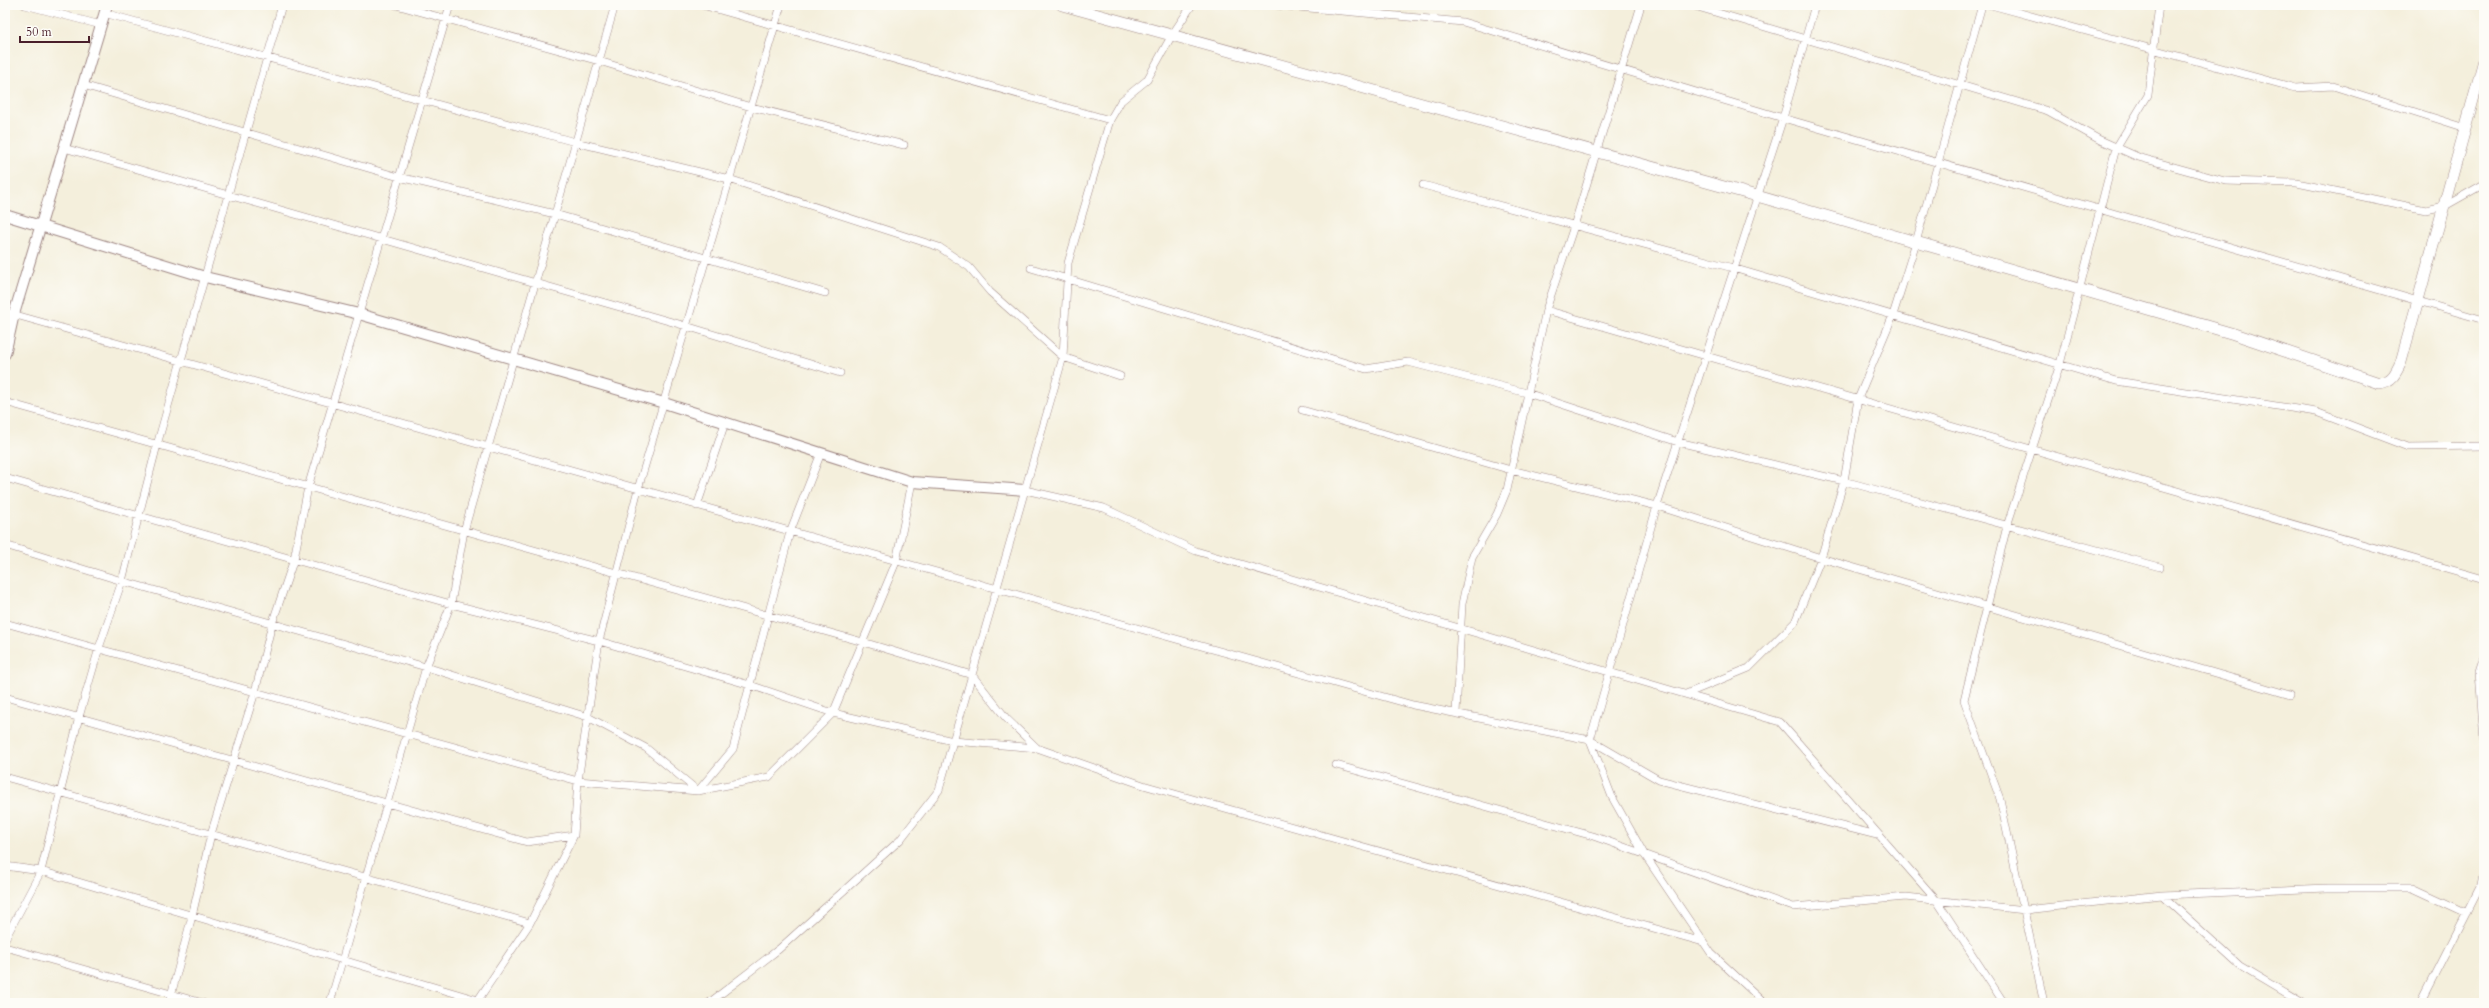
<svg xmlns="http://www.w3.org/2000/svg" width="2489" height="1008" font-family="Cardo,serif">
	<rect width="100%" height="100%" fill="#fdfcf7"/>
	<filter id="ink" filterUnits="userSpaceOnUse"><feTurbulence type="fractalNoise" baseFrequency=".025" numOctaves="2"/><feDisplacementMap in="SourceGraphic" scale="8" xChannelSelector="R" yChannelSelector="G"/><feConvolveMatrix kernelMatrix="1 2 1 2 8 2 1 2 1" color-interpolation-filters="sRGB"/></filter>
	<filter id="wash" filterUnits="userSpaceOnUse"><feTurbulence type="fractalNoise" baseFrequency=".012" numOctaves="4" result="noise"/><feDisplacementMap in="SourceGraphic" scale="16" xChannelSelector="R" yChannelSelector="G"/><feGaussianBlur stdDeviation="0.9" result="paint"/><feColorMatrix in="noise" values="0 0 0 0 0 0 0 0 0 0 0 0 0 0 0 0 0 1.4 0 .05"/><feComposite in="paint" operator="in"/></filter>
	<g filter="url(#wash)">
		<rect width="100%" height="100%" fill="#f4efdc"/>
	</g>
	<g filter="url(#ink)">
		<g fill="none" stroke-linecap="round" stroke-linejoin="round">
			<g stroke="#9f8784" stroke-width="8">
				<path id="street" d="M25,5L101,25
					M396,5L599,61L751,107L904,145
					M702,5L1110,120
					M1276,5L1463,22L1783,118L2484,320
					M1691,5L2048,111L2100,140L2138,157L2225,181L2297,183L2426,210L2445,206L2484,184
					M1991,5L2295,88L2333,86L2466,128
					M104,13L575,142L729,179L939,247L969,267L990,292L1063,357L1120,376
					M83,85L399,177L555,214L825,293
					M64,148L686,326L840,373
					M1423,185L1733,268L2116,381L2316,412L2408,447L2484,446
					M1031,268L1366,369L1408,362L1527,393L1678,442L1844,481L2160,567
					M1546,310L2484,579
					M5,312L1413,705L1590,740L1659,780L1877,835
					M5,402L863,642L972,675L1006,718L1037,748L1143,785L1703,942
					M1302,410L1511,470L1657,506L1821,558L2290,695
					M5,478L451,604L599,641L750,685L833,713L953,741L1037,748
					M1025,490L1104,508L1196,551L1780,722L1937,901L2004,1003
					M697,506L725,423
					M5,545L122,581L426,667L588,717L646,748L698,791L769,777L833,713L896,562L912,482
					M5,623L578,781L698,791L733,749L790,532L821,453
					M2484,656L2479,671L2484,742
					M1686,694L1749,668L1795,622L1821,558L1844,481L1858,399L1893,315L1916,242L1982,5
					M5,697L527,842L574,835
					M1456,713L1462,604L1472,557L1497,514L1507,490L1546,310L1574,226L1641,5
					M1336,765L1593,836L1793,907L1906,897L2025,910L2162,895L2240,966L2302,1003
					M5,777L530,923
					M5,866L41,871L478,1000
					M2162,895L2327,888H2413L2467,913
					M5,939L41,871L79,717L99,648L122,581L157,445L282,5
					M5,947L203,1003
					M169,1003L192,916L211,834L255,692L272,624L294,559L308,487L450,5
					M330,1003L426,667L451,604L464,531L615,5
					M476,1003L530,923L574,835L578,781L599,641L638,489L781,5
					M709,1003L779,949L900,840L939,790L1063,357L1068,263L1110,120L1121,101L1147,80L1172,35L1192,5
					M1765,1003L1711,953L1644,854L1612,797L1590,740L1657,506L1783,118L1815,5
					M2044,1003L2000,799L1964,700L2007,526L2060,364L2116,148L2148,95L2159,5
					M2421,1003L2481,885L2484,869"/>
			</g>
			<g stroke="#9f8784" stroke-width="12">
				<path id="secondary" d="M5,215L205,277L359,314L664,403L912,482L1025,490
					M5,354L14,314L107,5"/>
			</g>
			<g stroke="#9f8784" stroke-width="12">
				<path id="primary" d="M1062,5L1757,196L2234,334L2379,383C2392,382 2396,373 2401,362L2484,60"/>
			</g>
			<use href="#street" stroke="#fff" stroke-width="7"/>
			<use href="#secondary" stroke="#fff" stroke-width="10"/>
			<use href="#primary" stroke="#fff" stroke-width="11"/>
		</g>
	</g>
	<rect width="2489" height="1008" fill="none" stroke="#fdfcf7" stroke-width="20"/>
	<path d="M20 36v6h69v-6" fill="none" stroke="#4a1f2b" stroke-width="2"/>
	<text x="26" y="36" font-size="12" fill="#4a1f2b" stroke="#fdfcf7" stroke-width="3" paint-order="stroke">50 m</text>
</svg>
